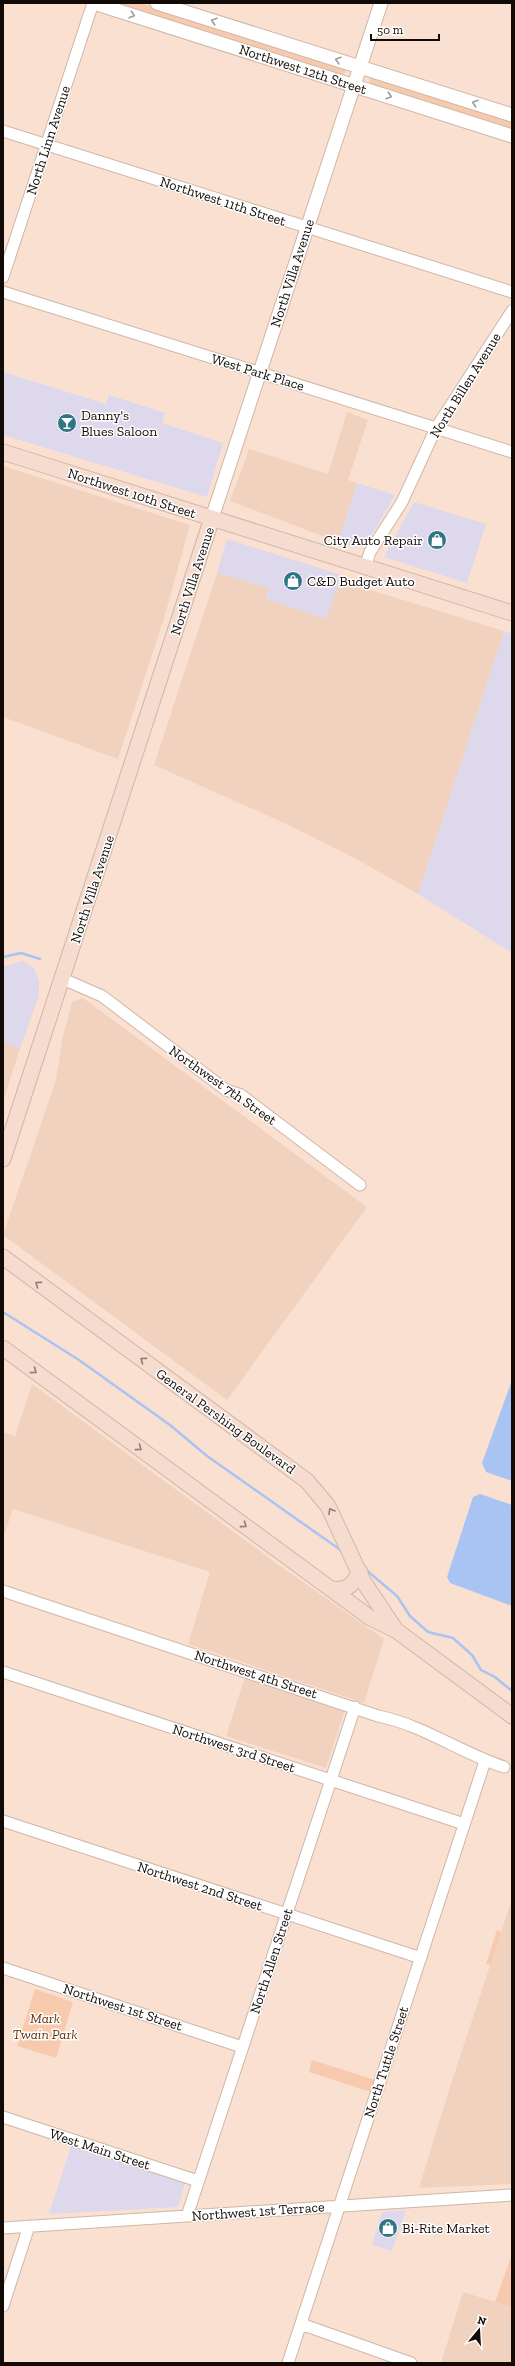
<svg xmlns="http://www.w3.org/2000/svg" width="515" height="2366" font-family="'Zilla Slab',serif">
	<rect width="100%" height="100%" fill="#fae0d0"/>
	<path fill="#ded8ed" d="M3,372L106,404L109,395L165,413L162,423L223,443L207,497L3,435Z
		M357,483L395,495L368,541L357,548L338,542Z
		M414,502L486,524L467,583L384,557Z
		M227,539L342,575L327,619L266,599L269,588L217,573Z
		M504,631L512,634V953L418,894Z
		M23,961L34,968L39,982V996L20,1048L3,1043V966Z
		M71,2146L185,2183L178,2207L49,2214Z
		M406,2210L392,2251L372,2245L382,2212Z"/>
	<path fill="#f1d2be" d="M347,412L368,420L348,480L357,483L338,542L230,501L249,449L328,474Z
		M3,466L190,525L164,618L118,759L3,717Z
		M217,573L269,588L266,599L326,619L342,575L374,591L504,631L418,894L351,856L293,827L154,765Z
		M83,998L367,1207L227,1400L3,1235L56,1080L63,1036L72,1002Z
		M3,1043L20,1048L3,1102Z
		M32,1384L283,1568L384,1639L364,1703L188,1644L210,1572L13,1509L3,1538V1432L15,1436Z
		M245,1677L345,1710L326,1768L226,1736Z
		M512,1899V2184L419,2188L449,2090Z
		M463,2292L512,2307V2363H441Z"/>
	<path fill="#f7caae" d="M111,3H141L343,67L346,72L341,75Z
		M371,77L512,120V129L372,85L369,81Z
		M497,1930L501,1932L491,1965L486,1964Z
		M35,1989L73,2002L56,2058L17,2046Z
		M312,2060L375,2080L371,2092L309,2072Z
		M512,2254V2307L495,2302Z"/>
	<path fill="#a9c4f3" d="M512,1380V1481L486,1472L482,1463Z
		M480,1494L512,1505V1606L450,1583L447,1577L473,1497Z"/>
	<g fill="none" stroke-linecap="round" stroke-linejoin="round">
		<path stroke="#a9c4f3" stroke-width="2.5" d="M3,957L21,953L40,959
			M3,1312L79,1360L170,1425L207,1456L342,1551
			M365,1569L397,1596L410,1616L428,1632L453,1638L472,1655L481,1670L495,1677L512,1691"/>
		<g stroke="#cfb6a7" stroke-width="13">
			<path id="minor" d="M3,131L512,292
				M3,277L93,3
				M3,292L512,452
				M365,567L370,552L402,502L436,428L512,311
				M63,979L102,996L226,1090L241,1095L360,1185
				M3,1591L378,1716C423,1725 461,1753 504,1767
				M3,1672L464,1824
				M3,1821L421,1958
				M3,1968L242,2047
				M3,2117L198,2181
				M187,2216L355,1707
				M3,2228L512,2195
				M3,2306L29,2226
				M301,2324L411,2363
				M288,2363L485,1761"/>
		</g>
		<g stroke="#cfb6a7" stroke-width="15">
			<path id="tertiary" d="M94,3L512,136
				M157,3L512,115
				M212,518L381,3"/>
		</g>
		<g stroke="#cfb6a7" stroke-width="17">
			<path id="secondary" d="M3,452L512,613
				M3,1159L212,518
				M3,1257L307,1481L328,1506L363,1581L395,1629
				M3,1348L369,1617L397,1631L512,1716
				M331,1589C347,1591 352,1586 360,1572"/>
		</g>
		<use href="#minor" stroke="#fff" stroke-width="11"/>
		<use href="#tertiary" stroke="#fff" stroke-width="13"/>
		<use href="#secondary" stroke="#f5dccf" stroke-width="15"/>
	</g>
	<defs><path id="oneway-chevron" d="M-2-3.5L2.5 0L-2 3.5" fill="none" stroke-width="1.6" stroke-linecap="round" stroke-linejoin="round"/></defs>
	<g stroke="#a09d9b">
		<use href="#oneway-chevron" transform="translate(132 15) rotate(18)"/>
		<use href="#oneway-chevron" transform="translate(214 21) rotate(-162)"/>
		<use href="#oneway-chevron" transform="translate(338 60) rotate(-163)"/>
		<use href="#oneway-chevron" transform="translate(389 96) rotate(18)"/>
		<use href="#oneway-chevron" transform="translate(475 103) rotate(-162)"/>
	</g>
	<g stroke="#8f7e75">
		<use href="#oneway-chevron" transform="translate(38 1284) rotate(-144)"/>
		<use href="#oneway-chevron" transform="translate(143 1360) rotate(-144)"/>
		<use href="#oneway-chevron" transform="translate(34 1371) rotate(36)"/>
		<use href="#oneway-chevron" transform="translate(139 1448) rotate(36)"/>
		<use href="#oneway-chevron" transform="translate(331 1511) rotate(-120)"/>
		<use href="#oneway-chevron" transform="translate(244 1525) rotate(36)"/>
	</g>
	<defs>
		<g id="bar-disc" transform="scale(1)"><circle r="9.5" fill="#317485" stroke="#fff"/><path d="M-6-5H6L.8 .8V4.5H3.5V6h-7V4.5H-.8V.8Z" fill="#fff"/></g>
		<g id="shop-disc" transform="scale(1)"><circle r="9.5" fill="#317485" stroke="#fff"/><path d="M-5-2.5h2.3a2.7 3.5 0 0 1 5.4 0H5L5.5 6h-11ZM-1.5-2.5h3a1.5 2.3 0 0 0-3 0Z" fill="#fff"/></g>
	</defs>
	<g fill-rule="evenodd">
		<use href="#bar-disc" x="67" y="423"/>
		<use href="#shop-disc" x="437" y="540"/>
		<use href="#shop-disc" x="293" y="581"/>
		<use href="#shop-disc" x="388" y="2228"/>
	</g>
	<g text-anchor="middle" stroke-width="3" stroke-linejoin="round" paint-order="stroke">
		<g font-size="14" fill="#120a06" stroke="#fff">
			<text transform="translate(303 69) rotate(18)" y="5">Northwest 12th Street</text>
			<text transform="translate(48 140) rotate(-72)" y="5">North Linn Avenue</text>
			<text transform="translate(223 201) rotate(18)" y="5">Northwest 11th Street</text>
			<text transform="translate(292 273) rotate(-72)" y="5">North Villa Avenue</text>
			<text transform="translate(258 372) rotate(17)" y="5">West Park Place</text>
			<text transform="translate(465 385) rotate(-58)" y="5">North Billen Avenue</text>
			<text transform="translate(132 493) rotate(18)" y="5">Northwest 10th Street</text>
			<text transform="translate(192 581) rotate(-72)" y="5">North Villa Avenue</text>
			<text transform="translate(92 889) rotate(-72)" y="5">North Villa Avenue</text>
			<text transform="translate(223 1085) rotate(35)" y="5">Northwest 7th Street</text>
			<text transform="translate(226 1421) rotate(36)" y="5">General Pershing Boulevard</text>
			<text transform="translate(256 1674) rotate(18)" y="5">Northwest 4th Street</text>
			<text transform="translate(234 1748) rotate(18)" y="5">Northwest 3rd Street</text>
			<text transform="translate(200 1886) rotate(18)" y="5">Northwest 2nd Street</text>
			<text transform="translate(271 1961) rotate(-72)" y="5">North Allen Street</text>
			<text transform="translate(123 2007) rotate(18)" y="5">Northwest 1st Street</text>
			<text transform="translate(386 2062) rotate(-72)" y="5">North Tuttle Street</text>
			<text transform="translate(100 2149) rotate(18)" y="5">West Main Street</text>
			<text transform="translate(258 2211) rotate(-4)" y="5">Northwest 1st Terrace</text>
		</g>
		<g font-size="14" fill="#120a06" stroke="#fff" text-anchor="start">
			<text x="81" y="420">Danny's<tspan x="81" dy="16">Blues Saloon</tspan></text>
			<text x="423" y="545" text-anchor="end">City Auto Repair</text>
			<text x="307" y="586">C&amp;D Budget Auto</text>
			<text x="402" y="2233">Bi-Rite Market</text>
		</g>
		<g font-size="14" font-style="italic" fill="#653106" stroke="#fff">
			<text x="45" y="2023">Mark<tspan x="45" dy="16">Twain Park</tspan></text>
		</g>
	</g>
	<rect width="515" height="2366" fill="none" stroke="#120a06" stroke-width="8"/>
	<g transform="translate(479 2330) rotate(18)" stroke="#ffffff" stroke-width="3" paint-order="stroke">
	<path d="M0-3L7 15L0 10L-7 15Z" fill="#120a06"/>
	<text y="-6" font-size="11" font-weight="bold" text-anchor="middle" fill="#120a06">N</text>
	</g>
	<path d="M371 34v6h68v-6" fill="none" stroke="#120a06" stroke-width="2"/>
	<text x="377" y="34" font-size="12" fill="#120a06" stroke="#ffffff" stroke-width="3" paint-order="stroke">50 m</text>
</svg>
